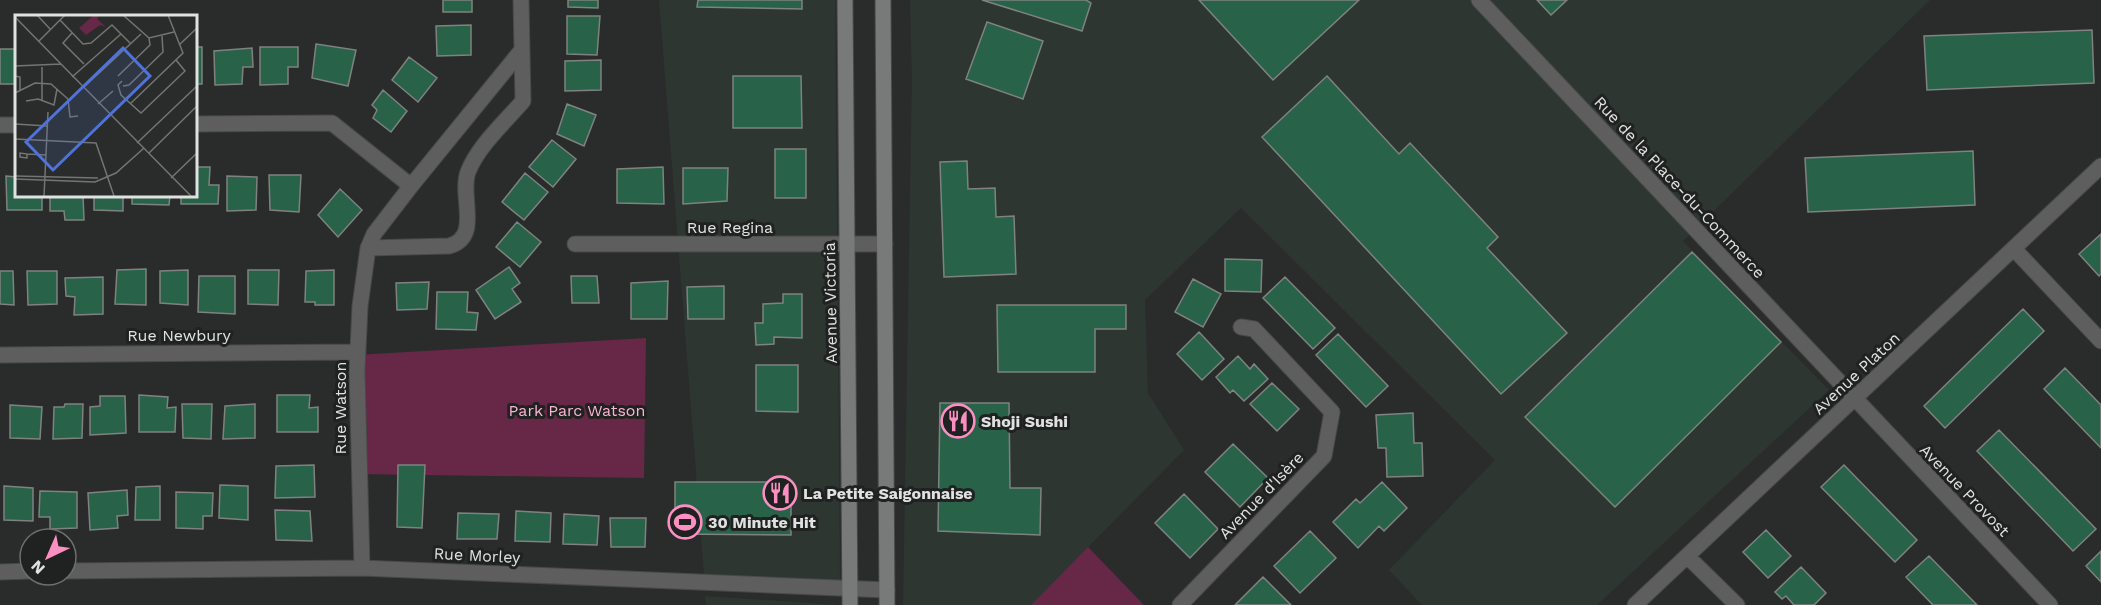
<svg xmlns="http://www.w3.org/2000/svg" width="2101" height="605" font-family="'Work Sans',sans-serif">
	<rect width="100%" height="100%" fill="#2a2c2b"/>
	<path fill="#2e3632" d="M659,0H835L840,581L704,574Z
		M910,0H1930L1683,241L1829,390L1597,605H1422L1389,570L1495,460L1241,208L1145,300L1148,393L1184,450L1031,605H903L912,80Z
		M705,596L838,605H706Z"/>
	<path fill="#672747" d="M646,338L644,478L356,474V355Z
		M1088,547L1144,605H1031Z"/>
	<path fill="#276249" stroke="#7f8280" stroke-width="1.5" d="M443,0H472V12H443Z
		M568,0H598V8L568,7Z
		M698,0H802V9L697,7Z
		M982,0H1086L1091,3L1082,31Z
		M1199,0H1359L1273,80Z
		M1537,0H1567L1551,15Z
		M567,16H600L597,55L567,54Z
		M987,22L1043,41L1023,99L966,79Z
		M471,25V55L437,56L436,26Z
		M2092,30L2094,83L1927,90L1924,36Z
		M316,44L356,50L348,86L312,78Z
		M195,47H202V84H195Z
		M260,47H298V67H288V84L260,85Z
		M252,48L253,67H243L242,84L215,85L214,51Z
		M0,49H16V84H0Z
		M409,57L437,78L418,102L392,80Z
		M601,60V90L565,91V61Z
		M733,76H801L802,128H733Z
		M1327,76L1399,154L1410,143L1498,237L1487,248L1567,333L1501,394L1262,137Z
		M383,90L407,111L391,132L373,118L377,110L372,105Z
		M567,104L596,115L584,146L557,134Z
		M552,140L576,159L553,187L529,167Z
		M775,149H806V198H775Z
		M1973,151L1975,205L1808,212L1805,158Z
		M967,161L968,189L995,188L996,217L1014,216L1016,274L944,277L940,162Z
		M195,167H210L209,185H219L218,204H181V195H195Z
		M663,167L664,204L617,203V169Z
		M683,168H728L727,201L683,204Z
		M525,173L548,192L524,220L502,202Z
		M269,175H301L299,212L270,210Z
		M6,176L16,177V195H42V210H7Z
		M227,176L257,177L256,210L227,211Z
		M340,189L362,210L338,237L318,215Z
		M50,195H83L84,220H65L64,211H50Z
		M94,195H123V211L94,210Z
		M132,195H170L169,205L132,204Z
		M517,222L541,242L520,267L496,247Z
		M2101,234V274L2099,276L2079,254Z
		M1692,252L1781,342L1615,507L1525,417Z
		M1225,259L1262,260L1261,292L1225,291Z
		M509,267L520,283L512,289L521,302L495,319L476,290Z
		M146,269V305L115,304L117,270Z
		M188,270V305L160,303V271Z
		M248,270H279L278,305L248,304Z
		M334,270V305H315V302H305L306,271Z
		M0,271H13L14,305L0,304Z
		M27,271H57V304L28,305Z
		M199,276H235V314L198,312Z
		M571,276H597L599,303H572Z
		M103,277V314L74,315L75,297L66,296L65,278Z
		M1285,277L1335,328L1313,349L1263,298Z
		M1193,279L1221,294L1203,327L1175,312Z
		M668,281L667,319H631V283Z
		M429,282L427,309L397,310L396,283Z
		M724,286V319H688L687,287Z
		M437,292H468L467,312L478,313L476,330L436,329Z
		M783,294H802V338L774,337V344L756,345L755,323H763V304L783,303Z
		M997,305H1126V329H1095V372H998Z
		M2023,309L2044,331L1945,428L1924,406Z
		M1199,332L1224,359L1202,380L1177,354Z
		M1338,334L1388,386L1366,407L1316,355Z
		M1238,356L1250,369L1254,364L1268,379L1244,401L1233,390L1230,393L1216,377Z
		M756,365H798V412L756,411Z
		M2065,368L2101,405V448L2044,389Z
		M1272,383L1299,409L1277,431L1250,404Z
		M139,395L168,397L167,408L176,407L175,432H139Z
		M277,395H310L309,408L318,407V432H277Z
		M100,396H125L126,433L90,435V407L100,406Z
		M940,403H1009L1010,488H1041L1040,535L938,531Z
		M65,404H83L82,438L53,439L54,407H64Z
		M182,404H212L211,439L183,438Z
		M255,404V438L223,439L225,406Z
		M10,405L42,407L40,439L10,438Z
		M1413,413L1414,443H1422L1423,476L1387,477L1386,448H1378L1376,415Z
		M1999,430L2096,529L2073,551L1977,451Z
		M1233,444L1268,478L1240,507L1205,472Z
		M314,465L315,497L275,498L276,466Z
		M398,465H425L422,528L397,527Z
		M1844,465L1917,540L1895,562L1821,487Z
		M675,482H791V535L675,534Z
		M1382,482L1407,508L1384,531L1379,526L1358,548L1333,522L1356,499L1360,503Z
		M220,485L248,486V520L219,518Z
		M4,486L33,488V521L4,520Z
		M160,486V520H135L136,487Z
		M127,490L128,515L117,516L118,528L90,530L88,493Z
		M40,491L77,492V528L50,529V517H39Z
		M176,492L213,493L212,516H203V529L176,528Z
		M1184,494L1218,529L1190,558L1155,523Z
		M275,510L310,511L312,541L276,540Z
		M516,511L551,513L550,542L515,541Z
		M458,513L499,514L497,539H457Z
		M564,514L599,516L597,545L563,544Z
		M610,518H646L645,547H611Z
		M1766,530L1791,556L1768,578L1743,552Z
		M1310,531L1336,558L1300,593L1274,566Z
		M2101,551V582L2086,566Z
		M1929,556L1977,605H1933L1906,577Z
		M1801,567L1826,593L1814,605H1794L1786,596L1782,599L1775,592Z
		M1263,577L1291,605H1235Z"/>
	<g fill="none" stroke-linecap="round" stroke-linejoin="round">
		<g stroke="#474948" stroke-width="17">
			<path id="street" d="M1479,0L2050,605
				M195,124L332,123L411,186
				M0,125H16
				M575,244H885
				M368,248L449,246C482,237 459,196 468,172C478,146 505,122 523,101L521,0
				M2014,249L2101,341
				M0,355L358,352
				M1687,556L1737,605
				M362,568L357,371L360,306L368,248L374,234L411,186L521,51
				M66,571L362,568L887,590
				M0,572L30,571
				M1180,605L1324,456L1332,412L1254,329L1241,327
				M1635,605L2101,166"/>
		</g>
		<g stroke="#474948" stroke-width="17">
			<path id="secondary" d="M845,0L850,605
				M883,0L887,605"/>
		</g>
		<use href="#street" stroke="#5d5e5d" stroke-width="15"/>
		<use href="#secondary" stroke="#787a79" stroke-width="15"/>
	</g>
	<defs>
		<g id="restaurant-ring" transform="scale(1.725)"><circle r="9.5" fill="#202221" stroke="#fc8fc2" stroke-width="1.5"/><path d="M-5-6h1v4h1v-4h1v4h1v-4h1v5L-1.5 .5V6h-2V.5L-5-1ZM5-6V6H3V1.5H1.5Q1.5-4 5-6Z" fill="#fc8fc2"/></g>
		<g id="stadium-ring" transform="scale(1.725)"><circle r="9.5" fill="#202221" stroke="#fc8fc2" stroke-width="1.5"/><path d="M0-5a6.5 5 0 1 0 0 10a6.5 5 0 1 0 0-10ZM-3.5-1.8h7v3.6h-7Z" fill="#fc8fc2"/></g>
	</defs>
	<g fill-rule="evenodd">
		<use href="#restaurant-ring" x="958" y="421"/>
		<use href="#restaurant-ring" x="780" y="493"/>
		<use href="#stadium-ring" x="685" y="522"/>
	</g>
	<g text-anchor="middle" stroke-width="6" stroke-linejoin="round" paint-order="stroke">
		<g font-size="16" fill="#e0e2e1" stroke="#202221">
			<text transform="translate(1680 187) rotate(47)" y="6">Rue de la Place-du-Commerce</text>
			<text x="730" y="233">Rue Regina</text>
			<text transform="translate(830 303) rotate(-91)" y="6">Avenue Victoria</text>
			<text x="179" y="341">Rue Newbury</text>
			<text transform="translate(1856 373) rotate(-43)" y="6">Avenue Platon</text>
			<text transform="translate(340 408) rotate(-90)" y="6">Rue Watson</text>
			<text transform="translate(1965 490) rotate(46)" y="6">Avenue Provost</text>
			<text transform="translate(1261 495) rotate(-46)" y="6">Avenue d'Isère</text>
			<text transform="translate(477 555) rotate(3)" y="6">Rue Morley</text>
		</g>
		<g font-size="16" fill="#fdb4d4" stroke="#202221">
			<text x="577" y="416">Park Parc Watson</text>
		</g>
		<g font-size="16" font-weight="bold" fill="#e0e2e1" stroke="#202221" text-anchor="start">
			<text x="981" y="427">Shoji Sushi</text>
			<text x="803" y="499">La Petite Saigonnaise</text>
			<text x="708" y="528">30 Minute Hit</text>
		</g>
	</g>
	<g transform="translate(15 15)">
		<rect width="182" height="182" fill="#2a2c2b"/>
		<path d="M79,0H84L82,4L91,12L85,10L71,20L64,13Z" fill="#672747"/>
		<path fill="none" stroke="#737574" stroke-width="1.5" d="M22,0L36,15M108,0L134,23L159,17M0,2L46,49M45,5L68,29L76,28L97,10L116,29M57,18L48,28L69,49M24,26L50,0M164,30L182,13M46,49L176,181M0,51L46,49M0,61L5,62V76M103,61L135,30L134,23M57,62L106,19M107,66L103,70L106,80L126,98L170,56L161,45M108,71L114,70L148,37L147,21M69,72L126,19M0,78L20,68L36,69L53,84L55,102L63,101M27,85V52M11,86L23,84L39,90L42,74M83,89L98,76M115,89L168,38L153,0M0,109L32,111M0,124L81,128L99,181M122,128L182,71M134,138L182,91M12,139V143L5,142V138L12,139L31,140M0,161L83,163M156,163L182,138M0,164L80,167L101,158L129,133M29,181L33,97"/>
		<path fill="#4e73da" fill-opacity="0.15" stroke="#4e73da" stroke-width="3" d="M108,33L135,61L38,155L11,127Z"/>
		<rect width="182" height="182" fill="none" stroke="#e0e2e1" stroke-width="3"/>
	</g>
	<g transform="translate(48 557) rotate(224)"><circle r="28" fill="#202221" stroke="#6d6f6e" stroke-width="1.5"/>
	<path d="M0-4.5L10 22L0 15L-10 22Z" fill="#fc8fc2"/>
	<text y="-9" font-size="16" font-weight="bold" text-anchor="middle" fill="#e0e2e1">N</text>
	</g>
</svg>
